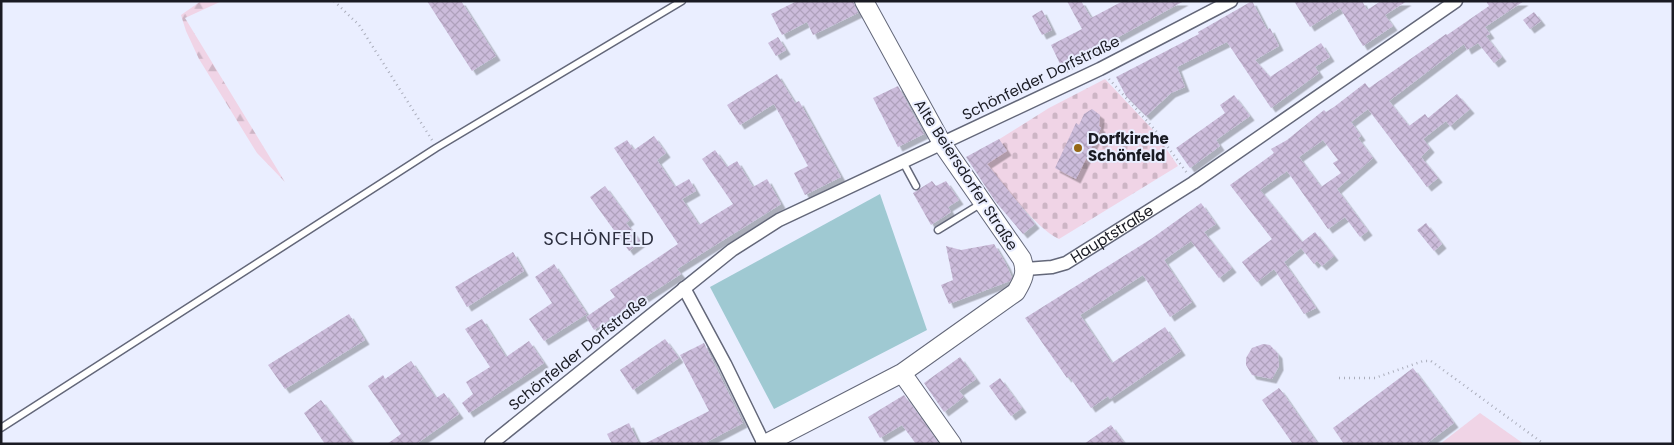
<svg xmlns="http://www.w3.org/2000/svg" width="1674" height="445" font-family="Poppins,sans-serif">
	<defs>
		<pattern id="forest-firs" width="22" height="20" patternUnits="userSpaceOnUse" patternTransform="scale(1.25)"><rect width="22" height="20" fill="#f0d4e6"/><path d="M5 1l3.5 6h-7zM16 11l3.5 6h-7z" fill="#cdb5c5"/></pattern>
		<pattern id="cemetery-stones" width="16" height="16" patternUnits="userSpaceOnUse" patternTransform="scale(1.25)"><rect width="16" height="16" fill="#f0d4e6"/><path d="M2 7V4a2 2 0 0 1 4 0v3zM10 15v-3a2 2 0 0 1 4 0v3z" fill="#cdb5c5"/></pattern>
		<pattern id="building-cross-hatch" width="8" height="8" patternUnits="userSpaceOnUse" patternTransform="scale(1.25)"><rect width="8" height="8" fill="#ccbcdb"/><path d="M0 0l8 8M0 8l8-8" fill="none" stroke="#afa1bc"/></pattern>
		<filter id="shadow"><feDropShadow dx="4.5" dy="4.5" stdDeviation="0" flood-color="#0004"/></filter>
	</defs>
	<rect width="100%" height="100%" fill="#eaeeff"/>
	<path fill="#f0d4e6" d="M1480,413L1524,444H1440Z"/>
	<path fill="url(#forest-firs)" d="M201,1H222L185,18L285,182L257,153L199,59L186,31L181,15Z"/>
	<path fill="url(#cemetery-stones)" d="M1105,79L1154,131L1178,166L1059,239C1035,229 996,175 977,153L1049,108Z"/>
	<path fill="#9fc9d2" d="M880,194L927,330L774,409L710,287Z"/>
	<path fill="url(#building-cross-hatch)" fill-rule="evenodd" filter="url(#shadow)" d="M427,1H461L496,56L472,71Z
		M797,1H853L858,13L813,35L807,22L782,35L771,14Z
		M1067,1H1081L1091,18L1123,1H1184L1062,68L1051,45L1082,29Z
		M1252,1L1267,30L1270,28L1279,46L1255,60L1270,77L1321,43L1330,57L1315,67L1319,73L1271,108L1227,42L1177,67L1185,87L1171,93L1146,116L1126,96L1116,77L1199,34L1198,32Z
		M1294,1H1362L1367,10L1381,1H1407L1385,15L1393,26L1363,46L1340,8L1310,27Z
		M1486,1H1524L1485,27L1490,34L1486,36L1502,57L1494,63L1478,43L1467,50L1464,44L1389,101L1409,126L1425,114L1428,118L1457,94L1470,109L1450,126L1446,121L1423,139L1430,148L1421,157L1438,178L1427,187L1368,109L1351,122L1361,136L1358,138L1373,158L1337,189L1368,231L1360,237L1345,217L1328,229L1287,171L1260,190L1302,242L1315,232L1334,256L1322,266L1317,261L1314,264L1301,248L1284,262L1316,308L1304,314L1274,269L1257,282L1242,262L1272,239L1230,185L1274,153L1271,149L1287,140L1324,110L1326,112L1334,107L1365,83L1369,88L1446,34L1447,35L1489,6ZM1323,140L1338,160L1333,163L1341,173L1321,187L1299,157Z
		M1042,10L1052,30L1042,35L1032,16Z
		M1534,12L1541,21L1530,29L1523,20Z
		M778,37L786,50L776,56L768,43Z
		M777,74L795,103L799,101L841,177L805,195L794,173L808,166L774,104L740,125L727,105Z
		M898,86L924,134L898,147L873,98Z
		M1234,95L1250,116L1216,140L1220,146L1190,168L1176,148L1225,113L1220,105Z
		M1092,109L1100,115L1099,126L1101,128L1076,179L1055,168L1076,123L1079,125L1084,114Z
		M654,136L666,153L657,160L675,187L689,179L696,191L682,199L699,225L733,204L702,159L715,150L727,167L737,161L753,187L767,179L781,204L677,269L681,274L594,330L586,317L615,297L610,290L678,244L614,148L627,140L634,150Z
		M999,139L1007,151L987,164L1035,224L1023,234L995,201L966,157Z
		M932,181L936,186L946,181L959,200L948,207L951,212L931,225L913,193Z
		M605,186L630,220L626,223L641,242L629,251L590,197Z
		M1201,203L1216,224L1204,232L1232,268L1219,278L1191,241L1164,260L1192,302L1170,317L1143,275L1080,315L1112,363L1165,327L1181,351L1110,399L1108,396L1091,408L1069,376L1067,378L1025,318L1151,239Z
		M1426,223L1442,244L1434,251L1417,230Z
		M994,244L1006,264L1012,278L1010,281L949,304L941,285L953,280L946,246L961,250Z
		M513,252L524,271L467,307L455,287Z
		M554,264L587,314L544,341L529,319L552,303L535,277Z
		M349,314L365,340L285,389L268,365Z
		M482,319L506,357L529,341L544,363L469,413L462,403L473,394L466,382L490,367L465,329Z
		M665,339L679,358L633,390L620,370Z
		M704,343L743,423L703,444H644L709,411L680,355Z
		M1263,344L1270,345L1278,354L1279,366L1272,379L1252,375L1246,365V358L1252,348Z
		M960,357L976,379L959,391L964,397L944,412L924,383Z
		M411,361L436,398L444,393L459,414L416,444H387L401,434L368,386L383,375L385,379Z
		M1413,368L1454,423L1426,444H1344L1333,428Z
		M1000,378L1022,408L1011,416L989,386Z
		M1279,388L1283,393L1318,444H1293L1262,400Z
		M904,395L922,419L939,444H916L902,425L880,438L868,417Z
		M321,400L354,444H325L304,413Z
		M629,423L639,444H612L607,434Z
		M1111,425L1125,444H1084Z"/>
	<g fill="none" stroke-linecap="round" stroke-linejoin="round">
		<g stroke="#636779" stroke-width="9">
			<path id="service" d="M903,162L916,186
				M938,230L982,203
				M1,428L436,148L682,1"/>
		</g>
		<g stroke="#636779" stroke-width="15">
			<g id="minor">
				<path id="s1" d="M1026,269L1052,267L1066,263L1193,183L1456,1"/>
				<path d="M684,288L725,364L764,444"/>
				<path d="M491,444L732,250L779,220L1100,69L1231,1"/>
			</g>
		</g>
		<g stroke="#636779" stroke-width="20">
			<path id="secondary" d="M902,373L952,444
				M765,444L902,373L1016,292C1023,280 1027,273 1022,259L943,145L864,1"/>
		</g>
		<path stroke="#abaebc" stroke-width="2.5" stroke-dasharray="1 4" stroke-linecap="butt" d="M334,1L359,25L432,140
			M1109,79L1156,131L1187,173
			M1339,378H1375L1423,361H1431L1544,444"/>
		<use href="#service" stroke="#fff" stroke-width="6"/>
		<use href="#minor" stroke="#fff" stroke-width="12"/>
		<use href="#secondary" stroke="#fff" stroke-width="18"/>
	</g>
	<circle fill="#956816" stroke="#eaeeff" stroke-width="2" cx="1078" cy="148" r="5"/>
	<g text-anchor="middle" stroke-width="4" stroke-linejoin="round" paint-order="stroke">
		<g font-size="15" fill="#1a1b23" stroke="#eaeeff">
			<text transform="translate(1041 78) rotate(-26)" y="5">Schönfelder Dorfstraße</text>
			<text transform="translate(966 175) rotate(57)" y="5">Alte Beiersdorfer Straße</text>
			<text dy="5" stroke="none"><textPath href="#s1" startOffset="95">Hauptstraße</textPath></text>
			<text transform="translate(578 353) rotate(-39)" y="5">Schönfelder Dorfstraße</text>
		</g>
		<g font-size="15" font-weight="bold" fill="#1a1b23" stroke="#eaeeff" text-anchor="start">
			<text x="1088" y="144">Dorfkirche<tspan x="1088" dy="17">Schönfeld</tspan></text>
		</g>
		<g font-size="18" letter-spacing="1" fill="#2c2f3f" stroke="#eaeeff">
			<text x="599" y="245">SCHÖNFELD</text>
		</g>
	</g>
	<rect width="1674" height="445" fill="none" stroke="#1a1b23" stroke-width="5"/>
</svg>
